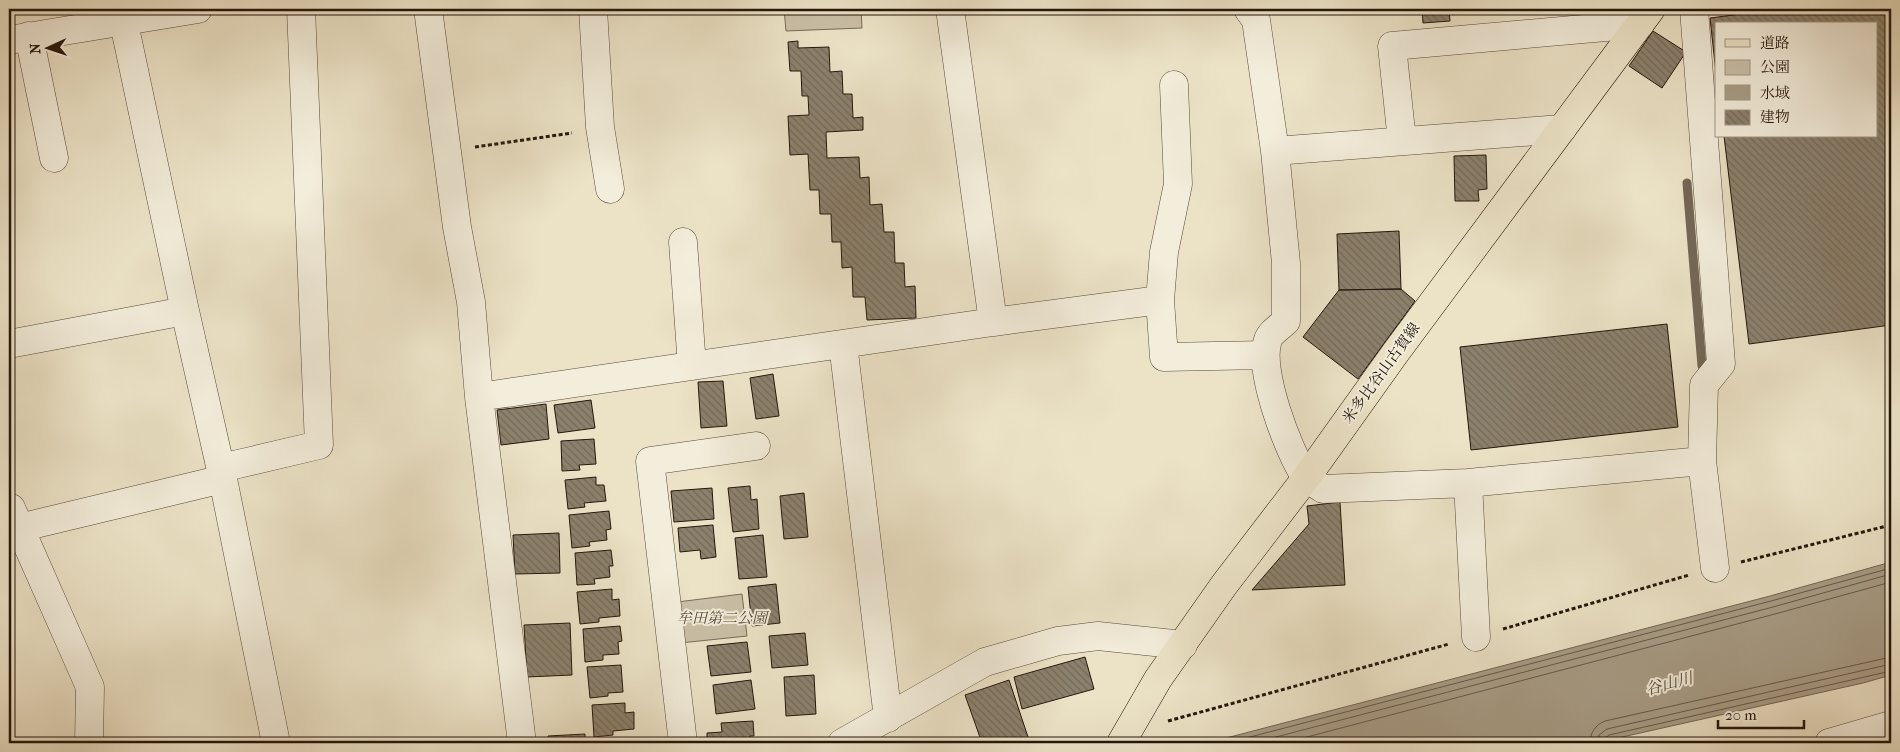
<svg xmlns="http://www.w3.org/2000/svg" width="1900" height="752" font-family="'IM FELL French Canon','Noto Serif JP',serif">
	<defs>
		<pattern id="building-back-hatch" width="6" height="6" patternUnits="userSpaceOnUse" patternTransform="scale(1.25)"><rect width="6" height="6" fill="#8c816d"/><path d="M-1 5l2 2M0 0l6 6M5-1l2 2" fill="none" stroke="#726958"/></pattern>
	</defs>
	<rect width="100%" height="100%" fill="#ece3c7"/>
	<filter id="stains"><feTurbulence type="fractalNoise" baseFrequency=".004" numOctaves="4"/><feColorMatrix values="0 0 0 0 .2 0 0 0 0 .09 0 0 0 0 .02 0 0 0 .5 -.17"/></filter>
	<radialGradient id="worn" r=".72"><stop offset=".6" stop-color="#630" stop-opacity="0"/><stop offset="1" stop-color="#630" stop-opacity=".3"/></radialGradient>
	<path fill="#cac0a7" stroke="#776b5a" d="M784,9L792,10L861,9L862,28L786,31Z
		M742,594L747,636L680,643L677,602Z"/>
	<path fill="#a89d87" stroke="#736756" d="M1891,562V675L1863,683L1609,740L1610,743H1207L1770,596Z"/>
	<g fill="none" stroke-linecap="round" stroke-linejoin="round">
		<path stroke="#665a4a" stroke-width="1" d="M1227,743L1771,601L1891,568
			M1253,743L1773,607L1891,574
			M1284,743L1775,614L1891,582
			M1590,743C1590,733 1595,725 1605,721L1891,657
			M1598,743L1599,735L1607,729L1891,664
			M1605,743V738L1609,735L1891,671"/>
		<path stroke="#736756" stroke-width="9" d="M1687,183L1702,366"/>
	</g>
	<path fill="url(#building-back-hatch)" stroke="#24160c" d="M1422,9H1449L1450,21L1423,23Z
		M1780,9H1885L1891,57V325L1749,344L1724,136H1876V24H1716V73L1710,18Z
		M1653,31L1686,52L1662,88L1629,66Z
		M798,41V48L829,47L830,72L842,71L843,94H852L853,118L863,117V130L826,132L827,158L859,157L860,178L869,177L870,205L882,204L884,232H894L895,263H904L905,287L915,286L916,318L867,320L865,297H853L852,267L842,268L841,242H832L831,214H820L819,190H810L808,154L790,155L788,116L809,115L808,96H802L801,71H790L788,42Z
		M1486,155L1487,189L1478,190L1479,201H1455L1454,156Z
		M1399,231L1401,289L1339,290L1337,234Z
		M1401,289L1415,301L1358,379L1303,337L1339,290Z
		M1667,324L1678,427L1471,450L1460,347Z
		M773,374L779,416L756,419L750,378Z
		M723,381L727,426L701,428L698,382Z
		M591,400L595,428L558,433L554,405Z
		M546,404L549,439L501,445L497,410Z
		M594,439L596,464L579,465L580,470L562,471L561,441Z
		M596,477V485H604L606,501L584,503L585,507L568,509L565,480Z
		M750,486L751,500L757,499L759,529L733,532L728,488Z
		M712,488L714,519L674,522L671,491Z
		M804,493L808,537L784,539L780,496Z
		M1340,502L1345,585L1252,590L1309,524L1307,506Z
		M609,511L611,529L606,530L607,540L589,542L590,546L572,548L569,515Z
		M713,525L716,557L701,559L700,550L680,552L678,528Z
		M559,533L560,573L515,574L513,535Z
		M763,535L767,577L739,579L735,538Z
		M611,550L613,566H609L610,577L594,579L595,584L577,585L575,553Z
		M776,584L780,623L752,626L748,587Z
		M612,589V600L619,599L620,616L599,618V622L580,624L577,592Z
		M570,623L572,675L527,677L524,625Z
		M620,626L622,641L618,642L619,654L603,655V660L585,662L583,629Z
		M805,633L808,665L772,668L769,636Z
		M747,642L751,672L711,676L707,646Z
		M1085,657L1094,689L1022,709L1014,677Z
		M621,665L623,692L608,693V696L590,698L587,667Z
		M814,675L816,714L786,716L784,677Z
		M751,680L755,709L716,714L713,685Z
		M1009,680L1030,743H982L965,695Z
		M625,703V713L634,712V729L613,731V735L594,737L592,705Z
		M753,721L754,736H750V743H707V733L722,732L721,723Z
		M585,734V743H549L548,736Z"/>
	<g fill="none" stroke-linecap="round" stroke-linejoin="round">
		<g stroke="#56493b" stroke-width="29">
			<path id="minor" d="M121,9L185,311L223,479L276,743
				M428,9L457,227L471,302L479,397L522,743
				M593,9L600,127L610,189
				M950,9L993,322L1160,300L1164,357L1265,355
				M1248,9L1256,20L1275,151L1286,263V321C1281,326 1270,333 1268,340C1257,368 1288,451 1305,476C1309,481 1318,485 1323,489L1468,483L1702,461L1704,385L1721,364L1694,9
				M29,36L54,158
				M9,40L198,9
				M1402,141L1392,46L1640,24
				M1275,151L1562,129
				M683,242L692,366
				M1160,300L1164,252L1178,184L1174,85
				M9,344L185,311
				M843,344L888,718
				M479,397L993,322
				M1702,461L1715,568
				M221,468L319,445L301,9
				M1468,483L1476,637
				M9,509L11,508L90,687L89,743
				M19,528L223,479
				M683,743L650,461L756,446
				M842,743L985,662L1058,641L1098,636L1183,645
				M1829,743L1891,725"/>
		</g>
		<g stroke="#24160c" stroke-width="29">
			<path id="major" d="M1121,743L1158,679L1224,585L1306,478L1396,352L1651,9"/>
		</g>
		<path stroke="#24160c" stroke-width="3" stroke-dasharray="4 2.5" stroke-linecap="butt" d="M475,147L572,133
			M1741,562L1891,525
			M1503,629L1689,575
			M1168,721L1449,644"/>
		<use href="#minor" stroke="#f3eddb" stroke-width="28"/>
		<use href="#major" stroke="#ece3c7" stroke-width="28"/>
	</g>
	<g text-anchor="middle" stroke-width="4" stroke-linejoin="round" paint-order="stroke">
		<g font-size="15" fill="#24160c" stroke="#f3eddb">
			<text transform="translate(1381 373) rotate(-54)" y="5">米多比谷山古賀線</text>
		</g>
		<g font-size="15" font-style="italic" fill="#56493a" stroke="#f3eddb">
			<text x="722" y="623">牟田第二公園</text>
		</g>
		<g font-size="16" font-style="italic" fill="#594c3d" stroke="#f3eddb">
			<text transform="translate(1669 683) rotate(-15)" y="6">谷山川</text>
		</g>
	</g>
	<rect width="1900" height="752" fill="none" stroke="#ece3c7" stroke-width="30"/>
	<rect x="10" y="10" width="1880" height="732" fill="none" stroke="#24160c" stroke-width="2.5"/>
	<rect x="15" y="15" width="1870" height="722" fill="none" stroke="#24160c"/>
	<rect x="1715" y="22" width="162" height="115" fill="#f3eddb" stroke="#a09788"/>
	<rect x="1725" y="39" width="25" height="8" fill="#ece3c7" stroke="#a09788"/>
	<text x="1760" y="48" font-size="15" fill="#24160c">道路</text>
	<rect x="1725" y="60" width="25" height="15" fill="#cac0a7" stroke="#a09788"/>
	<text x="1760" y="72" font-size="15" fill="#24160c">公園</text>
	<rect x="1725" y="85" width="25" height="15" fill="#a89d87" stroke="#a09788"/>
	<text x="1760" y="98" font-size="15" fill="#24160c">水域</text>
	<rect x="1725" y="110" width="25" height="15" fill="url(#building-back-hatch)" stroke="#a09788"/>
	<text x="1760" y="122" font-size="15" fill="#24160c">建物</text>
	<g transform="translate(48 48) rotate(267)" stroke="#f3eddb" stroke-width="4" paint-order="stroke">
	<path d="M0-4L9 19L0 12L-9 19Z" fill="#24160c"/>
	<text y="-8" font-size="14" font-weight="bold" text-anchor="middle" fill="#24160c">N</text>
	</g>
	<path d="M1718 720v8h86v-8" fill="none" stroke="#24160c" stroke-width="2.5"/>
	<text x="1725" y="720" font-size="15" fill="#24160c" stroke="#f3eddb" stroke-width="4" paint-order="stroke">20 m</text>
	<rect width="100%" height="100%" filter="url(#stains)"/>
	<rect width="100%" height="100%" fill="url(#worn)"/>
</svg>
